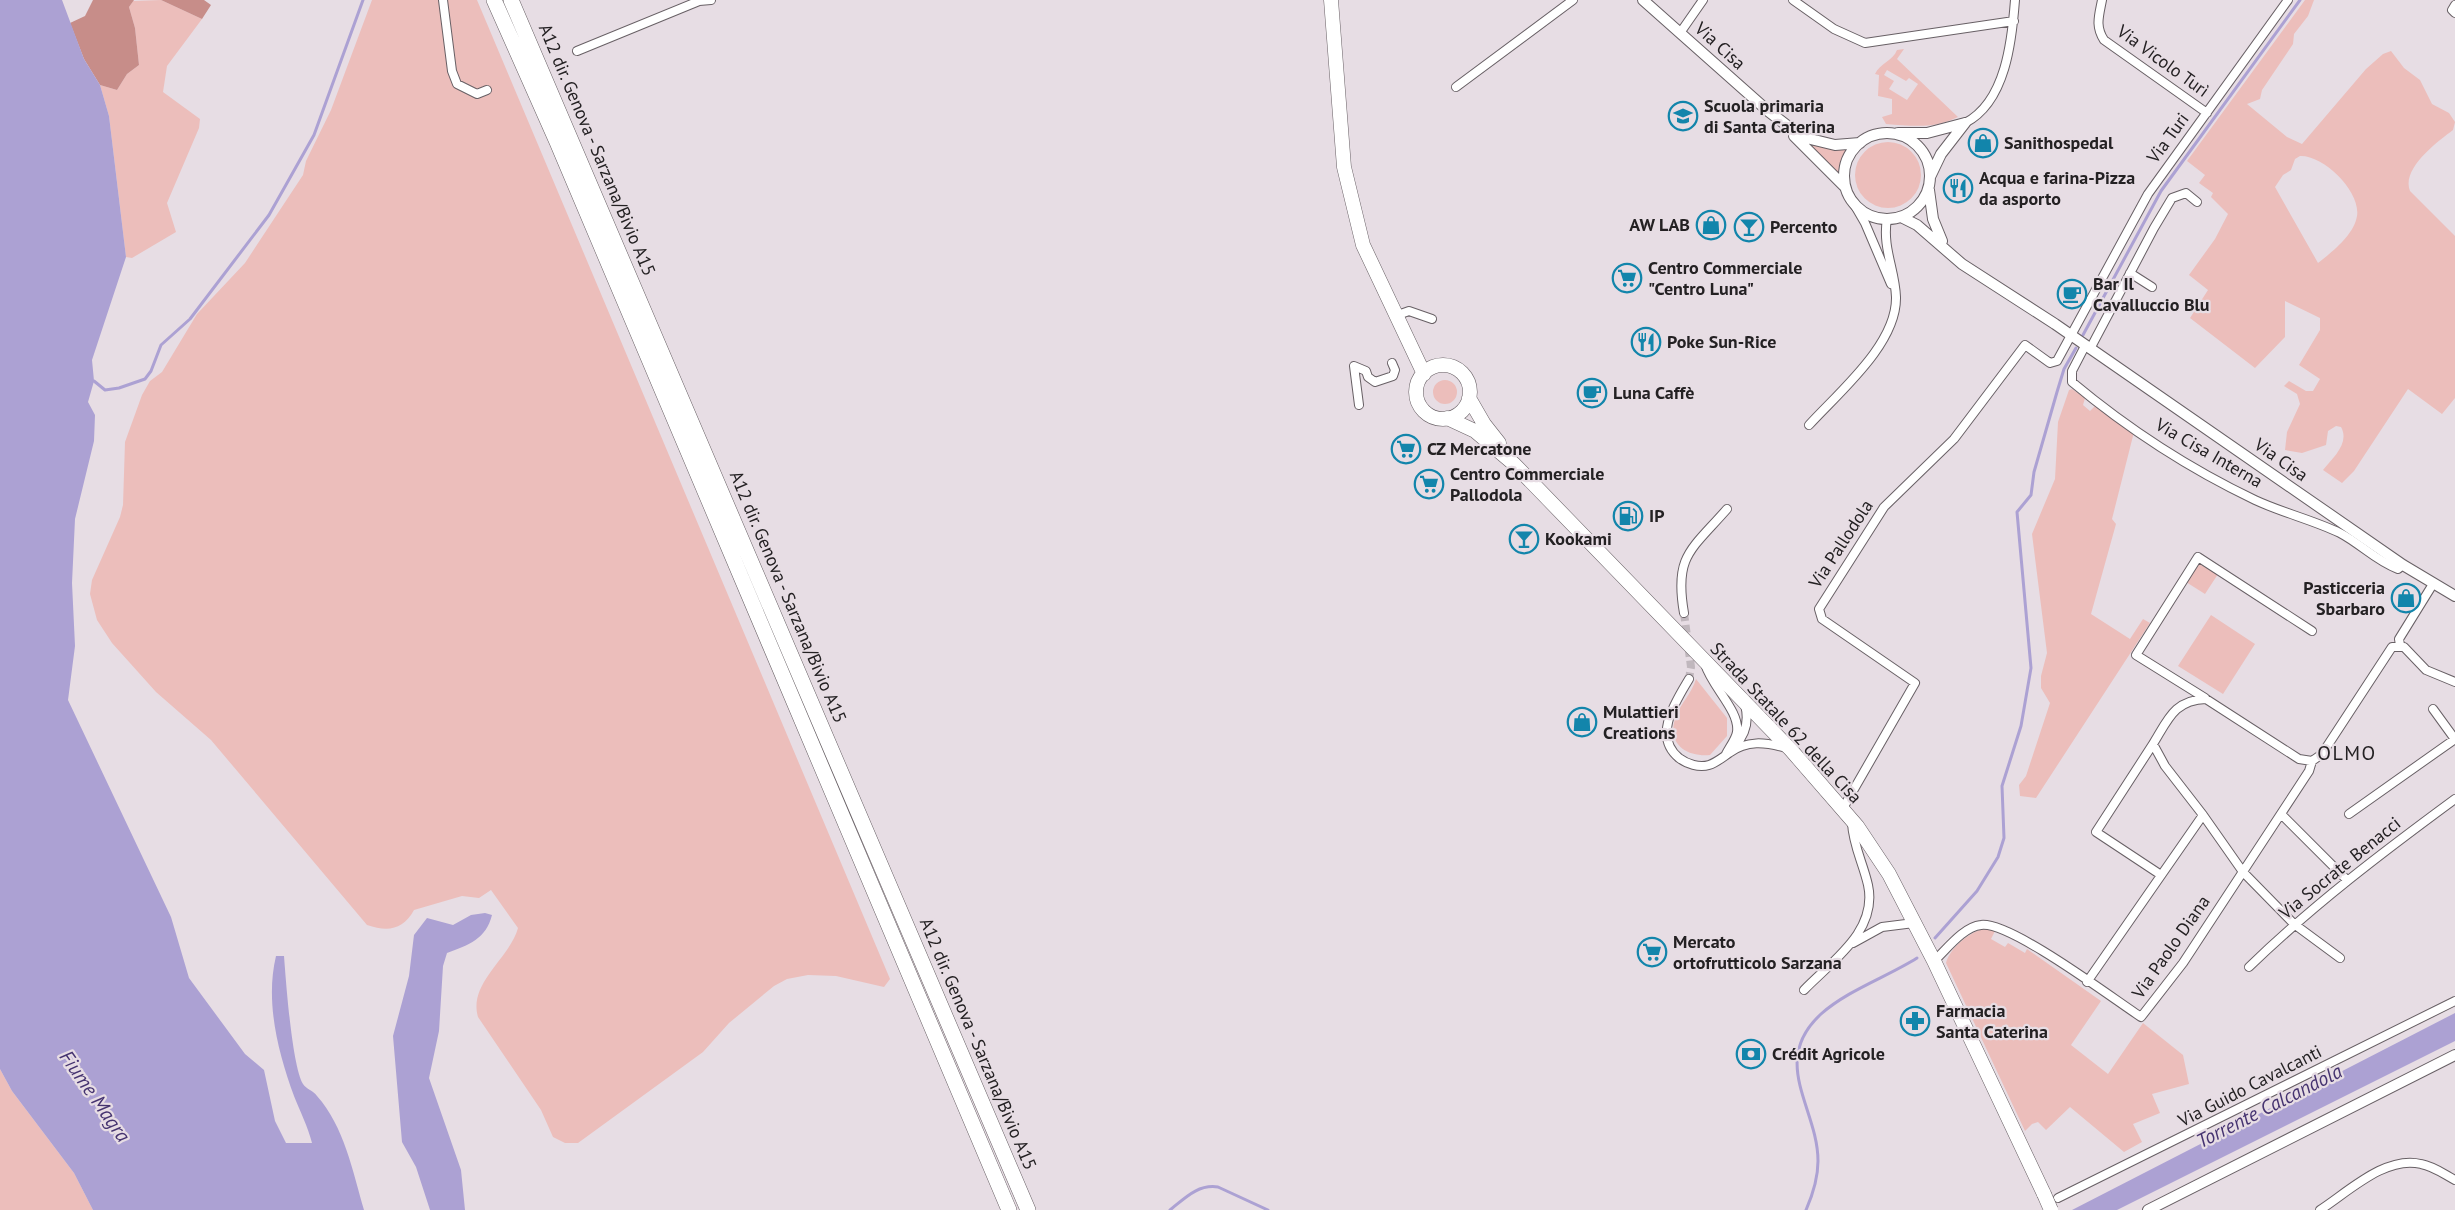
<svg xmlns="http://www.w3.org/2000/svg" width="2455" height="1210" font-family="'PT Sans',sans-serif">
	<rect width="100%" height="100%" fill="#e7dde4"/>
	<path fill="#ecbebb" fill-rule="evenodd" d="M161,0L202,19L167,66L163,92L200,119L199,128L167,203L176,232L132,258L126,257L109,116L100,85L117,90L127,74L139,65L135,28L129,7L133,1Z
		M372,0H477L890,979L884,987L836,976L808,975L787,979L774,986L729,1023L703,1052L578,1143H565L553,1137L541,1110L478,1017C468,983 510,958 518,928L491,890L479,898L462,896L414,910C403,930 388,932 367,925L211,740L156,692L112,643L97,620L90,594L92,580L120,517L123,505L125,442L142,395L150,381L162,372L197,314L245,263L303,175L306,161L331,110Z
		M2305,0H2314L2308,16L2294,34L2293,44L2262,90L2260,99L2247,104L2287,137L2302,144L2366,69L2383,54L2391,51L2404,68L2420,80L2432,104L2449,113L2455,122L2453,130C2437,142 2401,169 2410,191L2455,236V398L2442,414L2408,389L2354,471L2342,483L2323,470C2333,458 2350,443 2341,427L2336,426L2328,431L2326,445L2302,453L2285,450L2287,432L2300,404L2297,394L2284,386L2289,381L2306,391H2313L2320,379L2299,365L2320,330V318L2285,301V337L2255,368L2190,318L2208,290L2189,275L2215,239L2228,214L2211,197L2213,193L2199,183L2205,175L2187,161ZM2300,156C2324,155 2361,192 2357,216C2354,235 2332,252 2318,263L2275,187L2283,175L2291,170L2295,159Z
		M1904,49L1897,59L1958,117C1934,129 1913,126 1886,124L1882,117L1892,114V99L1878,96L1879,75L1875,74C1880,63 1893,61 1897,50ZM1887,70L1906,81L1909,78L1918,84L1907,100L1889,89L1894,81L1884,75Z
		M1803,140L1849,145L1843,158L1840,176Z
		M1855 175a33 33 0 1 1 66 0a33 33 0 1 1-66 0Z
		M1433 392a12 12 0 1 1 24 0a12 12 0 1 1-24 0Z
		M2072,389L2085,398L2083,405L2090,411L2095,406L2134,432L2112,519L2116,524L2091,614L2130,639L2143,619L2150,623L2036,798L2020,796L2019,785L2026,776L2050,703L2041,688V676L2047,653L2032,534L2055,479L2058,422L2069,390Z
		M2199,564L2218,574L2205,594L2186,582Z
		M2211,615L2255,644L2223,694L2178,666Z
		M1696,679L1727,718V736L1710,755C1685,757 1666,743 1676,716C1681,703 1692,693 1696,679Z
		M1983,929L1995,931L1991,939L2005,947L2008,943L2025,953L2027,949L2101,1001L2071,1045L2108,1074L2143,1023L2183,1055L2189,1084L2152,1094L2160,1113L2133,1124L2142,1142L2124,1152L2070,1107L2046,1130L2038,1122L2032,1124L2025,1131L1946,963C1950,948 1968,933 1983,929Z
		M0,1069L12,1091L74,1173L93,1210H0Z"/>
	<path fill="#c78d89" d="M93,0H134L129,7L135,28L139,65L127,74L117,90L100,85L84,59L70,23L85,16Z
		M161,0H204L211,5L202,19Z"/>
	<path fill="#aca1d3" d="M0,0H62L84,59L100,85L109,116L126,257L92,360L94,381L88,402L95,415L94,441L75,519L72,583L75,646L68,700L171,917L189,978L245,1054L264,1070L275,1121L286,1143H312C308,1127 300,1111 294,1096C278,1052 265,1002 276,956H284C286,981 292,1066 303,1084C306,1089 314,1091 317,1096C344,1126 353,1172 364,1210H93L74,1173L12,1091L0,1069Z
		M485,913L492,915C486,939 469,945 447,953L443,966L439,1031L429,1078L461,1170L465,1210H430L416,1167L402,1142L393,1036L409,976L414,935L427,918L453,925L471,915Z
		M2455,1013V1041L2117,1210H2072Z"/>
	<g fill="none" stroke-linecap="round" stroke-linejoin="round">
		<path stroke="#aca1d3" stroke-width="3" d="M2083,335L2161,191L2300,0
			M94,381L105,390L119,388L145,379L151,371L161,345L190,319L269,215L314,135L363,0
			M1935,938L1977,891L1998,857L2004,838L2002,786L2021,726L2031,668L2017,512L2031,495L2034,472L2057,392L2064,369L2076,348
			M1170,1210C1185,1198 1198,1184 1218,1187L1268,1210
			M1806,1210C1813,1194 1818,1179 1818,1161C1818,1108 1769,1062 1821,1014C1848,990 1887,977 1917,958"/>
		<path stroke="#c0b7bd" stroke-width="8" stroke-dasharray="8 4" stroke-linecap="butt" d="M1684,613L1691,667L1689,679"/>
		<g stroke="#686065" stroke-width="10">
			<path id="minor" d="M443,0L452,71L457,84L477,94L487,90
				M1793,0L1834,29L1865,43L2014,21
				M2102,0C2099,16 2095,26 2104,40L2207,113
				M2455,5L2452,10L2455,13
				M1680,33L1703,0
				M577,51L699,1L711,0
				M1456,87L1573,0
				M1965,123C2006,102 2012,40 2015,0
				M1854,204L1865,223L1891,284
				M2130,273L2152,287
				M1395,316L1409,311L1432,319
				M2085,346L2072,371V382C2127,428 2190,469 2255,500C2283,513 2313,520 2340,533C2361,544 2376,561 2398,569L2403,565
				M2090,349L2154,228L2172,198L2186,193L2197,202
				M1359,405L1354,366L1366,371L1368,377L1375,382L1393,376L1395,370L1392,363
				M1809,425C1839,392 1897,344 1896,297C1895,270 1882,247 1887,219
				M1684,613C1674,556 1691,550 1727,509
				M2400,645L2399,639L2433,584
				M1705,664C1712,687 1740,711 1737,732C1736,739 1729,748 1726,754
				M1689,679C1676,701 1652,736 1679,758C1687,764 1699,768 1709,765C1716,763 1723,757 1729,753C1747,740 1765,742 1786,748
				M2205,698L2136,655L2198,557L2312,631
				M2433,709L2454,738
				M2153,744L2096,832L2161,875
				M1735,746C1746,734 1749,720 1745,705
				M2312,761L2299,759L2206,699C2174,700 2168,720 2153,744L2165,766L2203,815L2243,872L2294,924L2340,958
				M1842,810L1915,683L1822,619L1819,609L1884,507L1954,439L2025,345L2050,363L2057,361L2148,194L2288,0
				M2281,814L2347,880
				M2349,814L2455,739
				M1853,943L1882,927L1914,923
				M1934,961C1947,949 1963,927 1981,925C2010,921 2112,998 2141,1017L2183,963L2309,771L2312,761L2322,754L2392,647H2404L2426,670L2455,682
				M2249,967C2313,905 2383,852 2455,799
				M2087,982L2203,815
				M1804,990C1832,961 1878,931 1868,885C1863,863 1853,845 1852,823
				M2058,1198L2455,1001
				M2320,1210C2348,1192 2386,1155 2421,1164C2433,1166 2444,1174 2455,1180"/>
		</g>
		<g stroke="#686065" stroke-width="12">
			<path id="tertiary" d="M1643,0L1768,111L1802,137L1835,145L1860,143
				M1898,133H1927L1965,123
				M1844 176a43 43 0 1 1 86 0a43 43 0 1 1-86 0Z
				M1794,136L1844,186
				M1930,177L1941,154L1965,123
				M1929,190L1933,219L1942,241
				M1901,217L1917,225L1962,264L2055,324L2403,565L2455,596
				M2148,1210L2455,1055"/>
		</g>
		<g stroke="#686065" stroke-width="15">
			<path id="primary" d="M1331,0L1344,167L1363,245L1424,374
				M1416 392a27 27 0 1 1 54 0a27 27 0 1 1-54 0Z
				M1469,398L1484,424L1499,443
				M1447,418L1475,431L1514,464L1791,750L1857,826L1889,874L1934,961L2044,1194"/>
		</g>
		<g stroke="#686065" stroke-width="16">
			<path id="motorway" d="M494,0L557,142L1009,1210
				M511,0L1028,1210"/>
		</g>
		<use href="#minor" stroke="#fff" stroke-width="8"/>
		<use href="#tertiary" stroke="#fff" stroke-width="10"/>
		<use href="#primary" stroke="#fff" stroke-width="14"/>
		<use href="#motorway" stroke="#fff" stroke-width="15"/>
		<g stroke="#686065" stroke-width="15" stroke-linecap="butt">
			<path id="primary-bridge" d="M2044,1194L2051,1210"/>
		</g>
		<use href="#primary-bridge" stroke="#fff" stroke-width="14"/>
	</g>
	<defs>
		<g id="school-ring" transform="scale(1.5)"><circle r="9.5" fill="#e7dde4" stroke="#1285ab" stroke-width="1.5"/><path d="M0-5L7-2L0 1L-7-2ZM-4 1L0 2.5L4 1V4Q0 6-4 4Z" fill="#1285ab"/></g>
		<g id="shop-ring" transform="scale(1.5)"><circle r="9.5" fill="#e7dde4" stroke="#1285ab" stroke-width="1.5"/><path d="M-5-2.5h2.3a2.7 3.5 0 0 1 5.4 0H5L5.5 6h-11ZM-1.5-2.5h3a1.5 2.3 0 0 0-3 0Z" fill="#1285ab"/></g>
		<g id="restaurant-ring" transform="scale(1.5)"><circle r="9.5" fill="#e7dde4" stroke="#1285ab" stroke-width="1.5"/><path d="M-5-6h1v4h1v-4h1v4h1v-4h1v5L-1.5 .5V6h-2V.5L-5-1ZM5-6V6H3V1.5H1.5Q1.5-4 5-6Z" fill="#1285ab"/></g>
		<g id="bar-ring" transform="scale(1.5)"><circle r="9.5" fill="#e7dde4" stroke="#1285ab" stroke-width="1.5"/><path d="M-6-5H6L.8 .8V4.5H3.5V6h-7V4.5H-.8V.8Z" fill="#1285ab"/></g>
		<g id="supermarket-ring" transform="scale(1.5)"><circle r="9.5" fill="#e7dde4" stroke="#1285ab" stroke-width="1.5"/><path d="M-6-5.5h2.5l.6 2H6L4.5 2H-2.5L-4.4-4H-6ZM-1.5 3.2a1.3 1.3 0 1 0 .1 0ZM3 3.2a1.3 1.3 0 1 0 .1 0Z" fill="#1285ab"/></g>
		<g id="cafe-ring" transform="scale(1.5)"><circle r="9.5" fill="#e7dde4" stroke="#1285ab" stroke-width="1.5"/><path d="M-5.5-4.5H6V0H3Q3 3.5 0 3.5H-2.5Q-5.5 3.5-5.5 0ZM3-3.2v2h1.7v-2ZM-6 4.5H4V6H-6Z" fill="#1285ab"/></g>
		<g id="fuel-ring" transform="scale(1.5)"><circle r="9.5" fill="#e7dde4" stroke="#1285ab" stroke-width="1.5"/><path d="M-5.5-6h7V0h2V4h1.3V-2.5L3-4.5l.8-.8L6-3V5H2.5V1h-1V6h-7ZM-4.2-4.7v3.2H.2V-4.7Z" fill="#1285ab"/></g>
		<g id="pharmacy-ring" transform="scale(1.5)"><circle r="9.5" fill="#e7dde4" stroke="#1285ab" stroke-width="1.5"/><path d="M-2-6h4v4h4v4h-4v4h-4v-4h-4v-4h4Z" fill="#1285ab"/></g>
		<g id="bank-ring" transform="scale(1.5)"><circle r="9.5" fill="#e7dde4" stroke="#1285ab" stroke-width="1.5"/><path d="M-6-4H6V4H-6ZM0-2.3a2.3 2.3 0 1 0 0 4.6a2.3 2.3 0 1 0 0-4.6Z" fill="#1285ab"/></g>
	</defs>
	<g fill-rule="evenodd">
		<use href="#school-ring" x="1683" y="116"/>
		<use href="#shop-ring" x="1983" y="143"/>
		<use href="#restaurant-ring" x="1958" y="188"/>
		<use href="#shop-ring" x="1711" y="225"/>
		<use href="#bar-ring" x="1749" y="227"/>
		<use href="#supermarket-ring" x="1627" y="278"/>
		<use href="#cafe-ring" x="2072" y="294"/>
		<use href="#restaurant-ring" x="1646" y="342"/>
		<use href="#cafe-ring" x="1592" y="393"/>
		<use href="#supermarket-ring" x="1406" y="449"/>
		<use href="#supermarket-ring" x="1429" y="484"/>
		<use href="#fuel-ring" x="1628" y="516"/>
		<use href="#bar-ring" x="1524" y="539"/>
		<use href="#shop-ring" x="2406" y="598"/>
		<use href="#shop-ring" x="1582" y="722"/>
		<use href="#supermarket-ring" x="1652" y="952"/>
		<use href="#pharmacy-ring" x="1915" y="1021"/>
		<use href="#bank-ring" x="1751" y="1054"/>
	</g>
	<g text-anchor="middle" stroke-width="4.5" stroke-linejoin="round" paint-order="stroke">
		<g font-size="18" fill="#242123" stroke="#e7dde4">
			<text transform="translate(1720 46) rotate(42)" y="6">Via Cisa</text>
			<text transform="translate(2163 61) rotate(36)" y="6">Via Vicolo Turì</text>
			<text transform="translate(2168 138) rotate(-54)" y="6">Via Turi</text>
			<text transform="translate(597 150) rotate(67)" y="6">A12 dir. Genova - Sarzana/Bivio A15</text>
			<text transform="translate(2209 453) rotate(30)" y="6">Via Cisa Interna</text>
			<text transform="translate(2281 460) rotate(35)" y="6">Via Cisa</text>
			<text transform="translate(1841 544) rotate(-57)" y="6">Via Pallodola</text>
			<text transform="translate(788 597) rotate(67)" y="6">A12 dir. Genova - Sarzana/Bivio A15</text>
			<text transform="translate(1786 723) rotate(47)" y="6">Strada Statale 62 della Cisa</text>
			<text transform="translate(2340 868) rotate(-39)" y="6">Via Socrate Benacci</text>
			<text transform="translate(2171 947) rotate(-55)" y="6">Via Paolo Diana</text>
			<text transform="translate(978 1044) rotate(67)" y="6">A12 dir. Genova - Sarzana/Bivio A15</text>
			<text transform="translate(2250 1086) rotate(-27)" y="6">Via Guido Cavalcanti</text>
		</g>
		<g font-size="18" font-weight="bold" fill="#242123" stroke="#e7dde4" text-anchor="start">
			<text x="1704" y="112">Scuola primaria<tspan x="1704" dy="21">di Santa Caterina</tspan></text>
			<text x="2004" y="149">Sanithospedal</text>
			<text x="1979" y="184">Acqua e farina-Pizza<tspan x="1979" dy="21">da asporto</tspan></text>
			<text x="1690" y="231" text-anchor="end">AW LAB</text>
			<text x="1770" y="233">Percento</text>
			<text x="1648" y="274">Centro Commerciale<tspan x="1648" dy="21">"Centro Luna"</tspan></text>
			<text x="2093" y="290">Bar Il<tspan x="2093" dy="21">Cavalluccio Blu</tspan></text>
			<text x="1667" y="348">Poke Sun-Rice</text>
			<text x="1613" y="399">Luna Caffè</text>
			<text x="1427" y="455">CZ Mercatone</text>
			<text x="1450" y="480">Centro Commerciale<tspan x="1450" dy="21">Pallodola</tspan></text>
			<text x="1649" y="522">IP</text>
			<text x="1545" y="545">Kookami</text>
			<text x="2385" y="594" text-anchor="end">Pasticceria<tspan x="2385" dy="21">Sbarbaro</tspan></text>
			<text x="1603" y="718">Mulattieri<tspan x="1603" dy="21">Creations</tspan></text>
			<text x="1673" y="948">Mercato<tspan x="1673" dy="21">ortofrutticolo Sarzana</tspan></text>
			<text x="1936" y="1017">Farmacia<tspan x="1936" dy="21">Santa Caterina</tspan></text>
			<text x="1772" y="1060">Crédit Agricole</text>
		</g>
		<g font-size="20" letter-spacing="1.5" fill="#242123" stroke="#e7dde4">
			<text x="2347" y="760">OLMO</text>
		</g>
		<g font-size="20" font-style="italic" fill="#453370" stroke="#e7dde4">
			<text transform="translate(95 1096) rotate(55)" y="7">Fiume Magra</text>
			<text transform="translate(2269 1106) rotate(-27)" y="7">Torrente Calcandola</text>
		</g>
	</g>
</svg>
